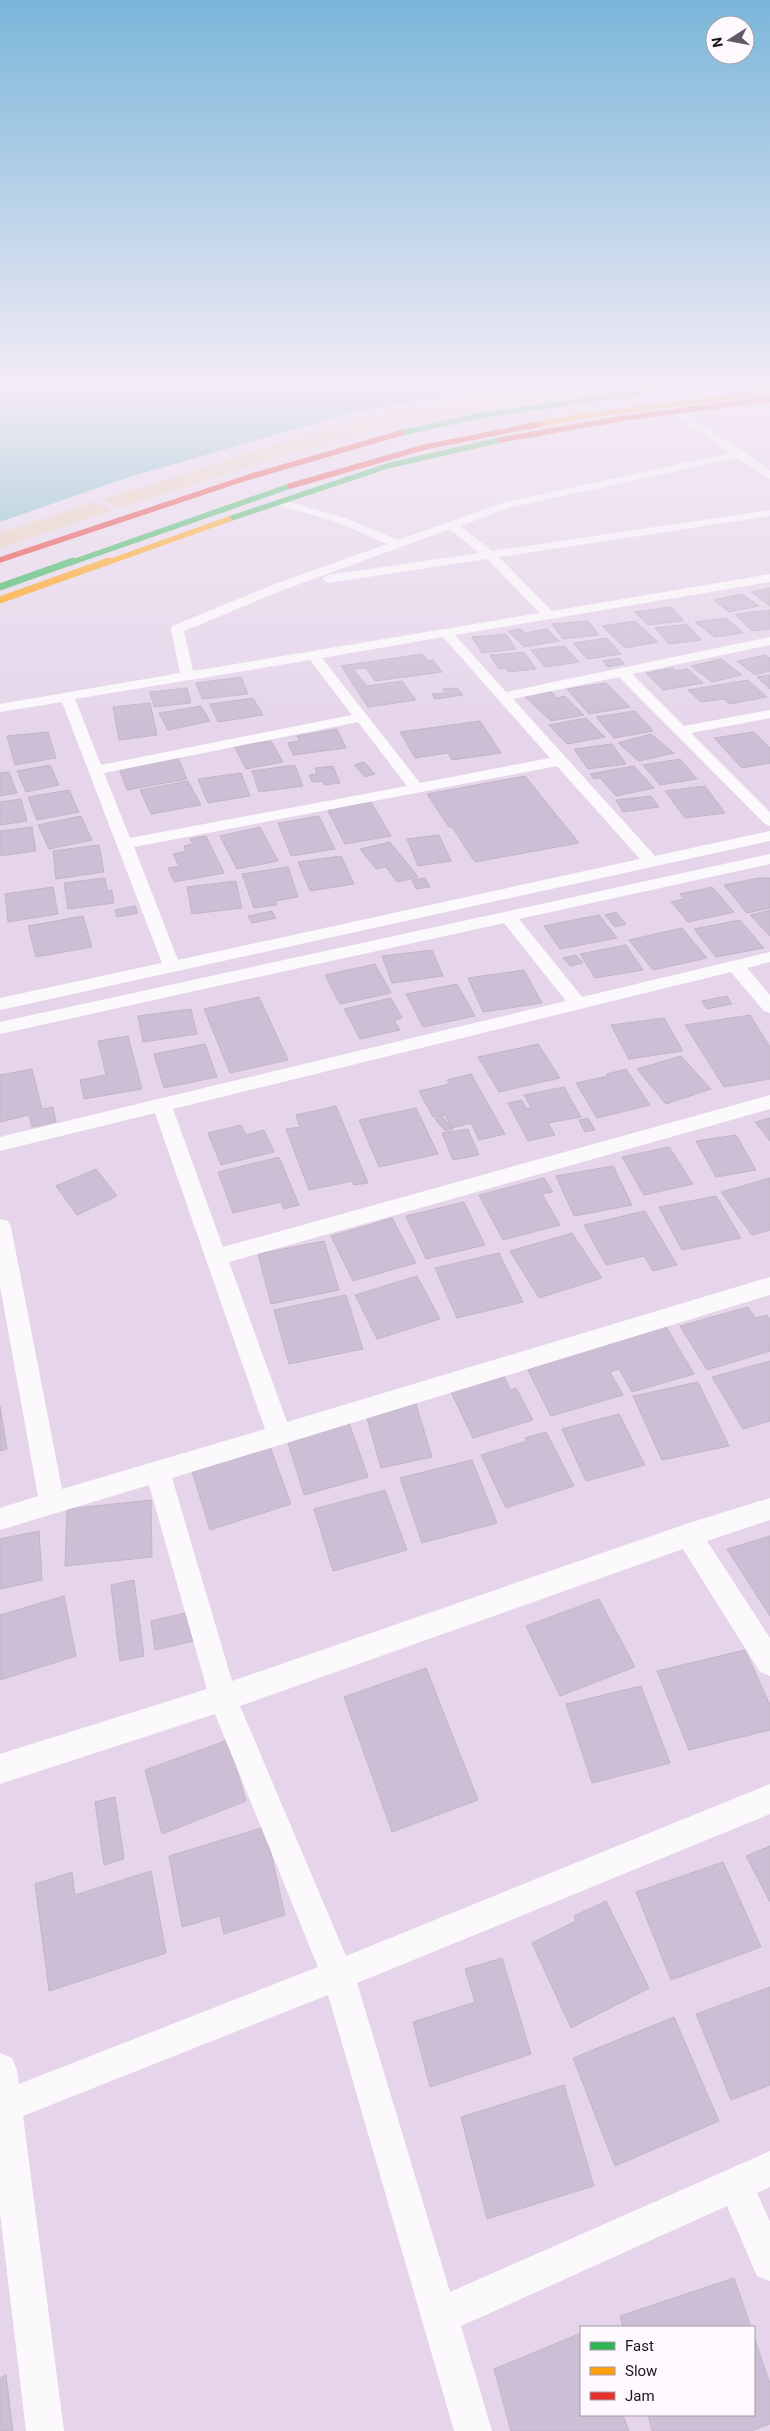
<svg xmlns="http://www.w3.org/2000/svg" width="770" height="2431" font-family="Roboto,sans-serif">
	<rect width="100%" height="100%" fill="#e6d5ea"/>
	<path fill="#e7cbb2" d="M521,389H608L501,405L424,420L406,411Z
		M400,412L417,421L324,443L119,508L101,500L301,437Z
		M94,502L112,510L0,548V533Z"/>
	<path fill="#75b8c2" d="M0,389H484L351,413L126,478L0,522Z"/>
	<path fill="#ccbfd5" stroke="#c0b6c7" d="M770,588V606L751,592Z
		M742,594L759,606L729,612L714,600Z
		M671,607L684,621L648,625L635,612Z
		M770,610V629L752,631L735,614Z
		M726,618L743,633L715,637L695,622Z
		M588,621L599,635L563,639L552,624Z
		M635,621L658,642L625,648L602,626Z
		M687,624L701,640L669,644L655,628Z
		M521,629L525,633L547,629L559,641L524,647L508,631Z
		M506,634L516,649L482,653L472,637Z
		M607,638L621,654L587,659L573,643Z
		M564,646L579,662L545,667L531,650Z
		M524,652L536,669L508,672L506,668L499,669L490,655Z
		M422,654L428,661L433,660L442,672L375,681L366,668L353,669L367,686L402,681L416,700L368,707L341,666Z
		M766,655L770,658V671L755,675L737,661Z
		M619,658L624,664L608,667L603,661Z
		M721,659L742,675L712,682L691,666Z
		M673,668L676,671L688,669L703,683L663,690L646,673Z
		M770,675V689L757,677Z
		M241,677L248,694L202,699L196,683Z
		M748,680L767,697L729,704L724,699L701,702L688,690Z
		M606,683L630,707L589,714L567,689Z
		M187,688L191,703L154,707L150,692Z
		M457,688L463,695L435,699L432,694L445,693L443,689Z
		M549,689L557,698L565,696L584,715L551,721L522,694Z
		M253,698L263,715L218,722L210,704Z
		M150,703L157,735L119,740L113,707Z
		M201,706L210,721L168,730L159,713Z
		M635,711L653,731L614,738L596,717Z
		M586,718L605,737L567,744L549,725Z
		M480,721L501,753L452,760L448,753L415,758L400,732Z
		M337,729L346,748L293,755L288,743L299,741L297,736Z
		M48,732L56,758L15,765L7,736Z
		M754,732L770,748V763L742,768L714,738Z
		M651,734L674,753L639,761L618,743Z
		M271,741L283,762L246,769L234,746Z
		M612,744L626,764L588,769L574,749Z
		M178,758L187,779L127,790L119,768Z
		M680,759L697,779L660,785L643,765Z
		M364,762L375,774L365,777L354,765Z
		M50,765L59,785L26,792L17,771Z
		M295,765L303,786L259,792L252,771Z
		M333,766L340,783L324,785L323,781L312,782L309,775L317,774L315,768Z
		M634,766L654,788L616,796L600,778L594,779L590,774Z
		M9,772L17,793L0,796V773Z
		M241,773L250,796L208,803L198,779Z
		M525,776L579,843L475,862L452,827H449L427,794Z
		M188,781L201,805L151,814L140,790Z
		M705,786L725,813L685,818L665,791Z
		M69,790L79,812L37,820L28,797Z
		M651,796L659,807L623,812L616,800Z
		M21,799L27,821L0,825V802Z
		M371,802L391,836L345,844L327,809Z
		M81,816L92,840L49,849L38,825Z
		M319,816L335,849L291,856L278,823Z
		M32,827L36,851L0,856V831Z
		M260,827L278,861L237,869L220,836Z
		M439,835L451,861L418,866L407,839Z
		M206,836L224,873L174,882L168,868L179,866L173,854L186,851L184,846L193,844L190,839Z
		M390,842L418,877L397,882L386,867L376,869L360,849Z
		M99,845L104,872L56,879L53,851Z
		M341,856L354,884L310,891L298,862Z
		M288,867L298,897L275,901L277,905L254,908L242,874Z
		M105,878L107,891L112,890L114,903L68,909L64,883Z
		M425,878L430,887L416,889L412,880Z
		M758,878H770V908L747,913L724,885Z
		M236,881L242,908L192,914L187,887Z
		M53,887L58,914L8,922L5,894Z
		M712,887L734,912L688,922L671,902L684,899L680,894Z
		M135,906L138,913L117,917L115,910Z
		M770,910V936L750,915Z
		M272,911L276,918L252,923L248,916Z
		M616,912L626,924L615,927L605,915Z
		M599,915L617,938L560,949L544,926Z
		M83,916L92,947L36,957L28,926Z
		M740,920L764,948L716,957L694,929Z
		M682,928L707,958L653,970L629,940Z
		M626,945L643,970L595,978L580,954Z
		M432,950L443,976L392,983L382,956Z
		M576,955L583,963L570,966L563,958Z
		M375,964L391,993L340,1004L325,975Z
		M524,970L542,1003L483,1012L468,978Z
		M457,984L475,1016L423,1027L406,994Z
		M727,996L732,1004L707,1009L702,1001Z
		M259,997L288,1060L230,1073L204,1009Z
		M391,998L402,1018L394,1020L400,1030L360,1039L344,1009Z
		M191,1009L197,1034L143,1042L138,1016Z
		M750,1015L770,1047V1079L724,1087L685,1025Z
		M664,1018L683,1051L629,1059L611,1025Z
		M128,1036L142,1089L84,1099L80,1080L106,1075L98,1041Z
		M205,1044L217,1077L164,1088L154,1054Z
		M538,1044L560,1078L499,1092L478,1057Z
		M681,1056L711,1089L666,1104L637,1069Z
		M32,1069L42,1109L53,1107L56,1122L32,1127L29,1115L0,1122V1075Z
		M626,1069L650,1105L597,1118L576,1083L608,1076L607,1074Z
		M471,1074L505,1134L479,1140L471,1123L452,1128L445,1115L433,1117L419,1091L450,1084L447,1080Z
		M564,1087L581,1117L548,1123L555,1135L528,1141L508,1103L522,1100L526,1109L531,1108L524,1095Z
		M336,1106L368,1183L354,1185L352,1181L309,1190L286,1129L300,1127L296,1115Z
		M416,1108L438,1154L379,1167L359,1120Z
		M442,1116L453,1129L445,1131L435,1119Z
		M588,1118L595,1130L585,1132L579,1120Z
		M770,1118V1141L755,1122Z
		M241,1125L246,1135L264,1130L274,1152L221,1165L208,1133Z
		M468,1129L479,1155L453,1160L442,1133Z
		M736,1135L756,1170L716,1177L696,1141Z
		M669,1147L693,1184L644,1195L622,1157Z
		M279,1157L299,1205L284,1209L281,1202L233,1213L218,1172Z
		M613,1166L632,1205L574,1216L556,1176Z
		M96,1169L117,1196L77,1215L56,1186Z
		M544,1178L553,1192L542,1194L560,1225L503,1240L479,1195Z
		M770,1178V1230L752,1235L721,1192Z
		M716,1196L741,1238L682,1250L659,1207Z
		M464,1202L485,1245L426,1259L406,1216Z
		M645,1211L677,1265L653,1271L644,1256L606,1265L584,1225Z
		M392,1218L416,1263L353,1281L331,1236Z
		M572,1233L602,1278L539,1298L510,1251Z
		M324,1241L339,1290L271,1304L258,1254Z
		M499,1253L523,1302L457,1318L435,1268Z
		M417,1276L440,1319L377,1339L355,1295Z
		M346,1295L363,1349L289,1364L274,1310Z
		M748,1307L755,1318L767,1315L770,1319V1351L707,1370L680,1326Z
		M665,1325L694,1374L632,1392L619,1369L610,1372L623,1395L551,1416L527,1368L570,1356L567,1349Z
		M770,1361V1421L743,1429L712,1377Z
		M503,1374L510,1390L516,1388L533,1420L473,1438L450,1390Z
		M698,1382L729,1446L662,1460L633,1396Z
		M415,1401L432,1457L381,1468L365,1411Z
		M0,1406L7,1449L0,1451Z
		M619,1414L645,1465L586,1481L562,1429Z
		M348,1420L368,1477L304,1495L286,1436Z
		M546,1432L574,1486L506,1508L481,1455L527,1441L525,1438Z
		M269,1444L291,1504L210,1530L191,1468Z
		M472,1460L497,1523L422,1543L400,1478Z
		M385,1490L407,1550L333,1571L314,1509Z
		M151,1500L152,1557L65,1566L67,1509Z
		M39,1531L42,1580L0,1589V1539Z
		M770,1536V1616L727,1549Z
		M134,1580L144,1656L120,1661L111,1585Z
		M64,1596L76,1656L0,1680V1615Z
		M599,1599L635,1667L560,1696L526,1626Z
		M194,1611L198,1640L155,1650L151,1621Z
		M745,1650L770,1705V1730L689,1750L657,1671Z
		M426,1668L478,1800L392,1832L344,1697Z
		M641,1686L670,1763L592,1783L566,1704Z
		M228,1740L246,1801L162,1834L145,1770Z
		M115,1797L124,1859L104,1865L95,1802Z
		M265,1827L285,1915L224,1934L220,1916L182,1927L169,1856Z
		M770,1846V1902L746,1856Z
		M723,1862L761,1947L671,1980L636,1892Z
		M151,1871L166,1953L49,1991L35,1884L72,1872L75,1895Z
		M606,1901L649,1988L571,2028L532,1943L576,1921L574,1916Z
		M502,1958L531,2054L430,2087L413,2022L475,2002L465,1969Z
		M770,1987V2085L731,2100L696,2014Z
		M674,2017L719,2121L615,2166L573,2058Z
		M564,2085L594,2186L487,2219L461,2117Z
		M734,2278L751,2327H623L620,2316Z
		M581,2333V2415H623L629,2431H511L494,2369Z
		M754,2336L770,2384V2424L751,2431H652L648,2415H754Z
		M6,2375L13,2431H0V2378Z"/>
	<g fill="none" stroke-linecap="round" stroke-linejoin="round">
		<path fill="#fbf9fc" fill-rule="evenodd" d="M674,407L745,452L770,471V479L737,458L512,507L460,526L492,551L770,510V516L499,557L552,611L770,574V582L455,635L506,692L770,637V645L632,674L684,726L770,710V718L691,733L770,812V826L765,824L619,677L513,699L655,856L770,831V841L0,1010V998L162,963L62,702L0,712V704L180,673L171,629L172,626L275,584L387,544L337,522L274,504V500H282L345,518L398,540L505,502L730,453L671,412L669,410ZM450,529L479,553L328,575L322,579L328,583L487,559L540,613L193,671L184,631L283,590ZM443,637L550,758L420,783L322,658ZM310,660L352,715L101,765L75,699ZM358,722L407,786L130,838L104,773ZM557,766L640,859L178,960L134,847Z
			M770,854V864L519,919L582,997L770,952V962L747,968L770,995V1013L764,1011L731,972L173,1109L223,1247L770,1095V1109L229,1262L287,1422L770,1277V1295L172,1478L232,1681L689,1523L770,1498V1520L707,1541L770,1638V1676L760,1672L683,1549L240,1706L346,1956L770,1784V1814L357,1983L450,2292L770,2151V2187L757,2193L770,2222V2281L757,2276L727,2206L461,2326L492,2431H454L328,1995L23,2116L64,2431H26L0,2213V2053L12,2058L17,2070L19,2084L318,1967L215,1714L0,1784V1754L207,1689L149,1485L0,1530V1508L38,1496L0,1286V1219L8,1221L11,1227L62,1489L265,1429L155,1113L0,1151V1137L566,1001L504,923L0,1034V1022Z"/>
		<path stroke="#30b455" stroke-width="5.5" d="M401,433L478,416L661,389
			M229,519L387,466L500,440
			M70,563L290,486"/>
		<path stroke="#30b455" stroke-width="7" d="M0,587L73,561"/>
		<path stroke="#ff9f0a" stroke-width="5.5" d="M540,424L583,416L770,392
			M106,563L229,519"/>
		<path stroke="#ff9f0a" stroke-width="7" d="M0,600L109,561"/>
		<path stroke="#e5322d" stroke-width="5.5" d="M500,440L625,418L770,399
			M290,486L425,447L540,424
			M0,560L249,477L401,433"/>
	</g>
	<linearGradient id="sky" x2="0" y2="1"><stop stop-color="#7ab6d9"/><stop offset="0.53" stop-color="#f4ecf6"/><stop offset="1" stop-color="#f4ecf6" stop-opacity="0"/></linearGradient>
	<rect width="770" height="729" fill="url(#sky)"/>
	<rect x="580" y="2326" width="175" height="90" fill="#fef8ff" stroke="#a49ca6"/>
	<rect x="590" y="2342" width="25" height="8" fill="#30b455" stroke="#a49ca6"/>
	<text x="625" y="2351" font-size="15" fill="#1e1320">Fast</text>
	<rect x="590" y="2367" width="25" height="8" fill="#ff9f0a" stroke="#a49ca6"/>
	<text x="625" y="2376" font-size="15" fill="#1e1320">Slow</text>
	<rect x="590" y="2392" width="25" height="8" fill="#e5322d" stroke="#a49ca6"/>
	<text x="625" y="2401" font-size="15" fill="#1e1320">Jam</text>
	<g transform="translate(730 40) rotate(259)"><circle r="24" fill="#fef8ff" stroke="#a49ca6"/>
	<path d="M0-4L9 19L0 12L-9 19Z" fill="#645767"/>
	<text y="-8" font-size="14" font-weight="bold" text-anchor="middle" fill="#1e1320">N</text>
	</g>
</svg>
